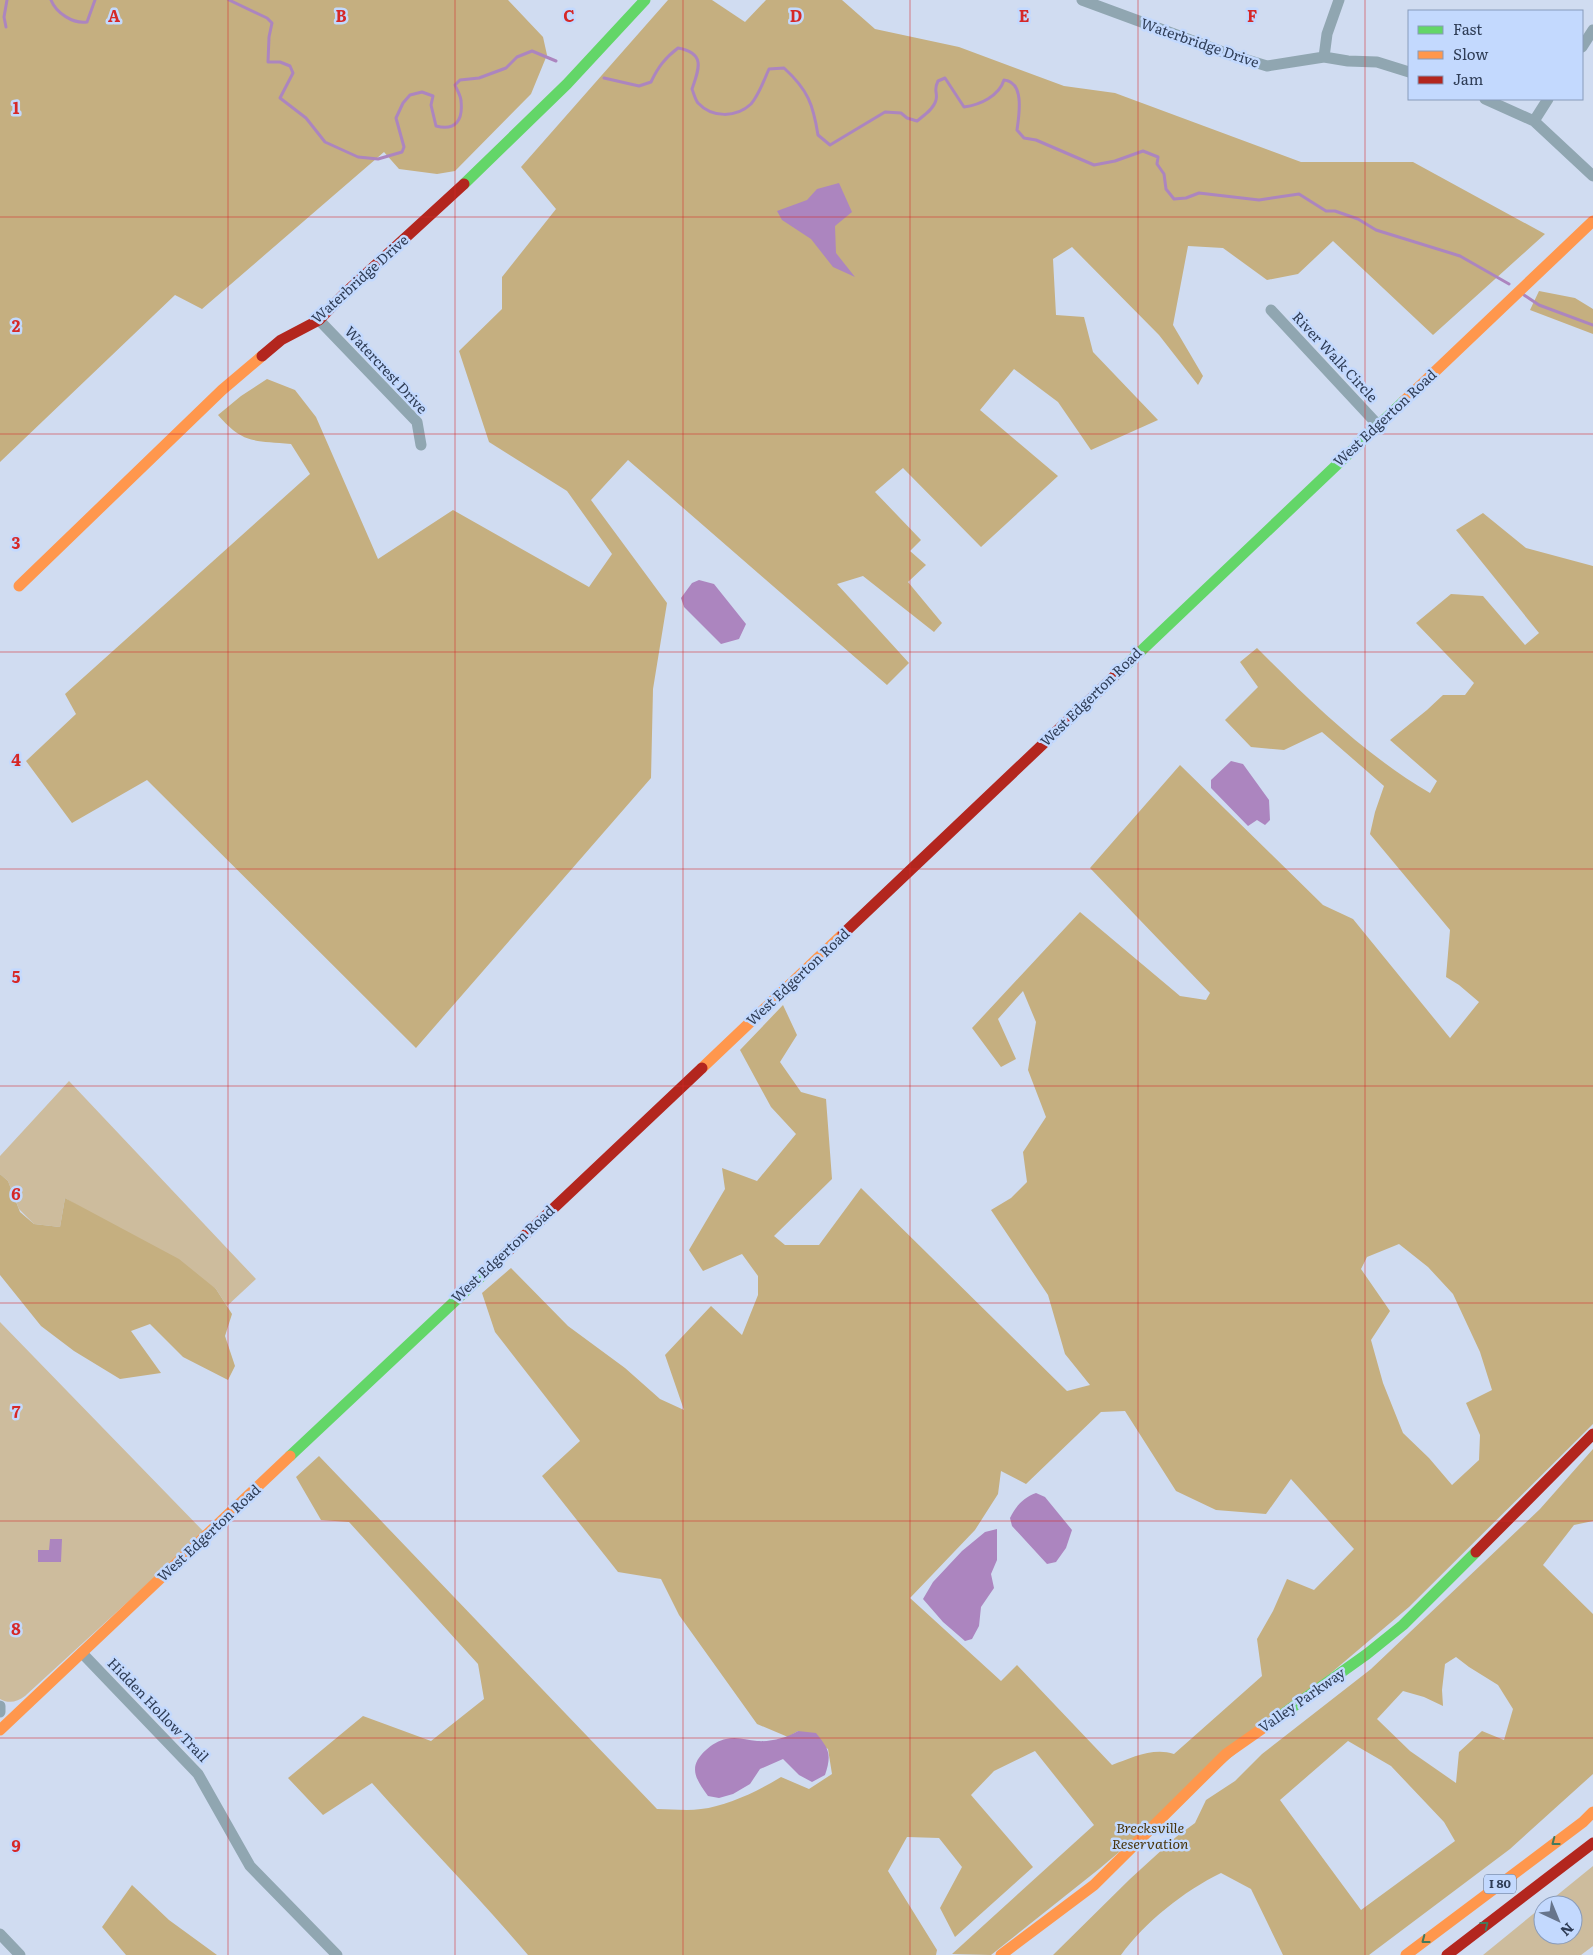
<svg xmlns="http://www.w3.org/2000/svg" width="1593" height="1955" font-family="Literata,serif">
	<rect width="100%" height="100%" fill="#d0dcf1"/>
	<path fill="#cdbc9d" d="M69,1081L256,1279L227,1306L216,1289L65,1198L60,1227L34,1224L19,1209L8,1181L0,1174V1156Z
		M0,1322L204,1532L25,1696C17,1702 9,1704 0,1699Z
		M1593,1866V1946L1581,1955H1483L1543,1906V1935H1573V1905H1545Z"/>
	<path fill="#c5af80" fill-rule="evenodd" d="M0,0H508L543,37L547,55L531,94L455,171L437,174L399,169L384,152L202,309L175,295L0,462Z
		M668,0H712L745,22L766,0H842L875,29L959,47L1064,86L1115,93L1301,162H1413L1545,234L1433,335L1333,241L1298,274L1267,280L1223,248L1188,246L1173,325L1203,376L1198,385L1159,335L1072,247L1053,259L1056,315L1084,317L1093,352L1158,420L1091,450L1058,402L1014,369L980,410L1058,476L981,547L903,468L875,492L921,540L910,551L926,565L908,582L942,623L934,632L863,576L837,584L909,663L887,685L628,460L591,500L667,603L653,689L651,778L416,1048L147,780L72,823L26,761L76,714L65,694L310,474L291,444C254,440 244,445 218,415L241,396L267,379L295,390L316,417L378,559L453,510L589,587L612,554L567,491L489,442L459,351L502,309V277L556,209L521,167Z
		M1539,291L1575,298L1593,309V334L1530,310Z
		M1483,513L1526,548L1593,566V1424L1409,1607L1099,1869L991,1955L952,1954L1094,1825L1035,1751L994,1771L971,1795L1033,1867L955,1937L940,1908L962,1867L939,1838L907,1837L888,1871L937,1950L936,1955H528C478,1896 423,1841 372,1783L323,1815L288,1778L363,1716L431,1741L484,1699L478,1664L349,1522L321,1520L296,1477L319,1456L657,1809C672,1809 687,1811 701,1809C727,1806 758,1791 781,1777L809,1789L832,1774L828,1749L798,1731L788,1737L757,1724L679,1615L661,1579L618,1572L542,1476L580,1441L495,1332L482,1293L511,1268L568,1326L625,1368L660,1399L684,1410L665,1355L711,1306L742,1335L758,1295V1276L742,1254L703,1271L689,1250L725,1189L722,1168L757,1181L796,1134L771,1107L740,1050L783,1005L797,1035L780,1062L801,1092L826,1099L832,1179L774,1236L785,1245H819L861,1188L1067,1391L1090,1385L1065,1354L1048,1295L991,1210L1011,1198L1027,1182L1023,1152L1046,1117L1028,1070L1036,1022L1023,991L998,1019L1016,1059L1001,1067L972,1028L1080,912L1180,996L1206,1000L1210,993L1090,868L1180,765L1323,905L1353,919L1450,1038L1479,1002L1459,985L1446,977L1450,930L1370,834L1375,812L1384,786L1322,732L1284,750L1251,747L1225,720L1258,687L1240,662L1257,648C1310,701 1365,755 1430,793L1437,781L1390,740L1427,710L1443,695H1465L1474,683L1416,623L1451,594L1483,596L1525,645L1539,633L1456,530ZM1399,1244L1428,1267L1453,1294L1480,1352L1492,1390L1466,1403L1480,1435L1479,1460L1452,1485L1429,1458L1403,1433L1383,1383L1371,1340L1390,1311L1361,1269L1367,1257ZM1125,1411L1176,1491L1216,1510L1266,1514L1291,1479L1354,1549L1314,1590L1287,1579L1273,1611L1257,1639L1262,1676L1174,1754C1153,1747 1131,1758 1112,1765L1017,1665L1001,1681L910,1598L975,1530L998,1494L1001,1471L1026,1484L1101,1412Z
		M0,1174L8,1181L20,1212L34,1224L60,1227L65,1198L179,1259L216,1289L232,1314L225,1336L235,1366L228,1380L183,1357L150,1324L131,1331L161,1373L120,1379L74,1351L41,1326L0,1275Z
		M1593,1449V1521L1574,1525L1543,1565L1593,1614V1774L1510,1849L1369,1955H1283L1251,1889L1221,1873C1184,1891 1145,1922 1121,1955H1053L1130,1879L1176,1837L1195,1823L1206,1800L1235,1781L1262,1754L1371,1669L1540,1509ZM1456,1657L1469,1667L1498,1685L1513,1709L1504,1740L1482,1731L1459,1752L1456,1783L1410,1751L1377,1719L1403,1691L1424,1697L1443,1706L1442,1690L1445,1664ZM1348,1741L1391,1766L1444,1822L1455,1841L1361,1910L1280,1800Z
		M132,1885L169,1920L217,1955H126L102,1927Z"/>
	<path fill="#ac85bf" d="M839,183L852,212L835,226L836,253L855,277L833,267L811,239L782,220L777,211L807,200L817,189Z
		M699,580L714,584L746,624L739,639L721,644L684,607L681,598L692,583Z
		M1231,761L1243,764L1269,800L1270,820L1265,825L1257,820L1248,826L1211,788V780Z
		M1036,1493L1045,1497L1072,1530L1066,1548L1056,1562L1047,1564L1012,1526L1010,1518C1016,1506 1023,1498 1036,1493Z
		M997,1529V1560L991,1574L994,1588L981,1607L979,1626L972,1639L965,1641L943,1622L923,1599L933,1582L962,1551L985,1532Z
		M50,1539H62L61,1562H38V1550H49Z
		M798,1731L816,1733C829,1749 832,1754 825,1775L812,1782L799,1775L783,1759L760,1769L750,1784L733,1794L719,1798L708,1796C696,1779 687,1767 706,1750C711,1745 720,1740 726,1739C737,1736 746,1740 757,1741C771,1742 786,1738 798,1731Z"/>
	<g fill="none" stroke-linecap="round" stroke-linejoin="round">
		<path stroke="#ac85bf" stroke-width="3" d="M51,0C56,13 73,24 87,22L95,0
			M229,0L267,18L272,23L269,37L268,62H280L290,66L293,73L280,98L306,118L325,142L358,157L378,159L402,152L404,147L396,118L403,103L410,95L422,92L433,96L431,105L436,126C456,131 463,120 461,101C461,96 457,90 455,85L460,80L479,78L506,68L517,57L532,51L556,61
			M6,27L4,17L7,0
			M604,78L639,86L651,82C658,67 665,58 678,48C706,53 699,69 692,89C694,94 695,99 698,103C712,118 736,118 751,104C759,95 764,80 769,69L784,68C808,90 813,104 818,135L830,145L885,112L901,113L907,118L917,121C923,116 934,109 936,100C938,92 933,91 938,81L945,78L964,107C980,105 999,96 1004,80C1025,82 1019,115 1017,130L1024,138L1036,140L1094,165L1115,161L1143,151L1158,157L1157,164L1164,174L1166,189L1174,199L1186,198L1199,193L1259,200L1299,194L1326,211H1335L1358,219L1376,230L1460,256L1509,284
			M1524,295L1539,305L1593,325"/>
		<path stroke="#90a6b1" stroke-width="11" d="M1082,0L1231,55L1267,66L1324,57L1348,61L1377,62L1409,72
			M1582,47L1593,30
			M1324,57L1327,34L1339,0
			M1485,99L1534,121L1593,176
			M1534,121L1548,99
			M1271,310L1378,425
			M319,320L417,422L421,445
			M82,1653L198,1774L250,1866L337,1955
			M0,1706V1712
			M0,1934L20,1955"/>
		<path stroke="#63d668" stroke-width="11" d="M464,184L567,84L645,0
			M1121,670L1404,401
			M290,1456L504,1255
			M1273,1721L1367,1654L1403,1625L1476,1552"/>
		<path stroke="#ff974d" stroke-width="11" d="M1404,401L1593,221
			M19,586L222,390L262,356
			M702,1068L843,934
			M0,1730L290,1456
			M1001,1955L1094,1885L1226,1754L1273,1721
			M1406,1955L1583,1822L1593,1812"/>
		<path stroke="#b3261e" stroke-width="11" d="M262,356L281,340L319,320L344,294L464,184
			M843,934L1121,670
			M504,1255L702,1068
			M1476,1552L1593,1434
			M1447,1955L1593,1843"/>
	</g>
	<defs><path id="oneway-chevron" d="M-2-3.5L2.5 0L-2 3.5" fill="none" stroke-width="1.6" stroke-linecap="round" stroke-linejoin="round" transform="scale(1.25)"/></defs>
	<g stroke="#447a5d">
		<use href="#oneway-chevron" transform="translate(1555 1842) rotate(143)"/>
		<use href="#oneway-chevron" transform="translate(1485 1925) rotate(-38)"/>
		<use href="#oneway-chevron" transform="translate(1425 1940) rotate(143)"/>
	</g>
	<path fill="none" stroke="#d62828" stroke-width="1" stroke-opacity="0.55" d="M228,0V1955M455,0V1955M683,0V1955M910,0V1955M1138,0V1955M1365,0V1955M0,217H1593M0,434H1593M0,652H1593M0,869H1593M0,1086H1593M0,1303H1593M0,1521H1593M0,1738H1593"/>
	<g text-anchor="middle" stroke-width="5" stroke-linejoin="round" paint-order="stroke">
		<rect fill="#c3d9fe" stroke="#5b6c88" stroke-width="1" x="1484" y="1874.5" width="32" height="19" rx="4"/>
		<g font-size="12" font-weight="bold" fill="#2f3d56">
			<text x="1500" y="1888">I 80</text>
		</g>
		<g font-size="14" fill="#2f3d56" stroke="#c3d9fe">
			<text transform="translate(1200 43) rotate(19)" y="5">Waterbridge Drive</text>
			<text transform="translate(360 279) rotate(-42)" y="5">Waterbridge Drive</text>
			<text transform="translate(1335 357) rotate(47)" y="5">River Walk Circle</text>
			<text transform="translate(386 370) rotate(47)" y="5">Watercrest Drive</text>
			<text transform="translate(1385 418) rotate(-43)" y="5">West Edgerton Road</text>
			<text transform="translate(1091 697) rotate(-44)" y="5">West Edgerton Road</text>
			<text transform="translate(798 977) rotate(-43)" y="5">West Edgerton Road</text>
			<text transform="translate(503 1254) rotate(-43)" y="5">West Edgerton Road</text>
			<text transform="translate(209 1533) rotate(-43)" y="5">West Edgerton Road</text>
			<text transform="translate(1302 1700) rotate(-35)" y="5">Valley Parkway</text>
			<text transform="translate(158 1710) rotate(46)" y="5">Hidden Hollow Trail</text>
		</g>
		<g font-size="14" font-style="italic" fill="#49350b" stroke="#c3d9fe">
			<text x="1150" y="1833">Brecksville<tspan x="1150" dy="16">Reservation</tspan></text>
		</g>
	</g>
	<g font-size="16" text-anchor="middle" font-weight="bold" fill="#d62828" stroke="#c3d9fe" stroke-width="5" stroke-linejoin="round" paint-order="stroke">
		<text x="114" y="22">A</text>
		<text x="341" y="22">B</text>
		<text x="569" y="22">C</text>
		<text x="796" y="22">D</text>
		<text x="1024" y="22">E</text>
		<text x="1252" y="22">F</text>
		<text x="16" y="114">1</text>
		<text x="16" y="332">2</text>
		<text x="16" y="549">3</text>
		<text x="16" y="766">4</text>
		<text x="16" y="983">5</text>
		<text x="16" y="1200">6</text>
		<text x="16" y="1418">7</text>
		<text x="16" y="1635">8</text>
		<text x="16" y="1852">9</text>
	</g>
	<rect x="1408" y="10" width="175" height="90" fill="#c3d9fe" stroke="#889bbb"/>
	<rect x="1418" y="26" width="25" height="8" fill="#63d668" stroke="#889bbb"/>
	<text x="1453" y="35" font-size="15" fill="#2f3d56">Fast</text>
	<rect x="1418" y="51" width="25" height="8" fill="#ff974d" stroke="#889bbb"/>
	<text x="1453" y="60" font-size="15" fill="#2f3d56">Slow</text>
	<rect x="1418" y="76" width="25" height="8" fill="#b3261e" stroke="#889bbb"/>
	<text x="1453" y="85" font-size="15" fill="#2f3d56">Jam</text>
	<g transform="translate(1558 1920) rotate(136)"><circle r="24" fill="#c3d9fe" stroke="#889bbb"/>
	<path d="M0-4L9 19L0 12L-9 19Z" fill="#67758c"/>
	<text y="-8" font-size="14" font-weight="bold" text-anchor="middle" fill="#2f3d56">N</text>
	</g>
</svg>
